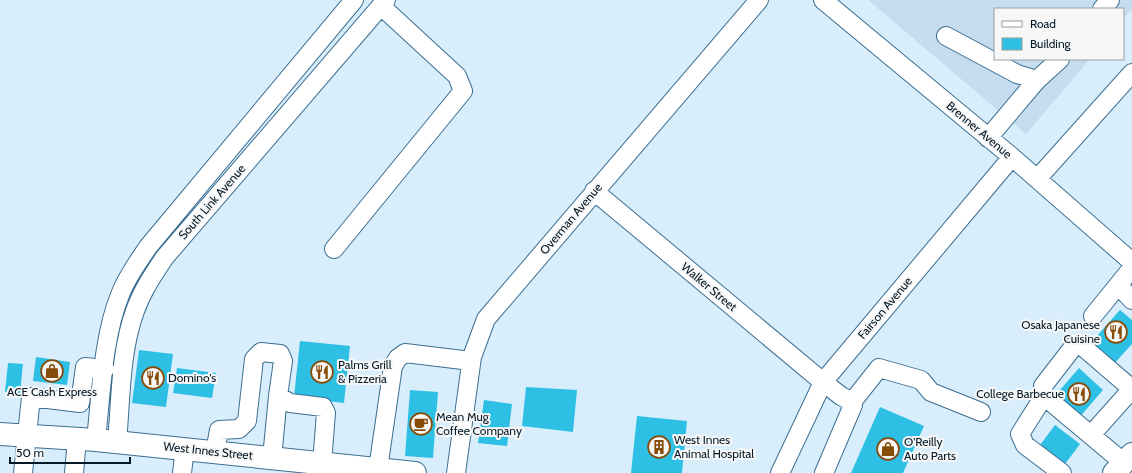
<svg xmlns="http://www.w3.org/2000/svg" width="1132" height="473" font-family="Cabin,sans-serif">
	<rect width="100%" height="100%" fill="#d8eefd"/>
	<path fill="#c5ddef" d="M868,0H1132V9L1123,19V9H995V59H1090L1026,134Z"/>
	<path fill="#2ebfe5" d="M1120,310L1132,320V344L1113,365L1089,345Z
		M300,341L350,346L344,403L294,397Z
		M139,350L173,354L166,407L132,403Z
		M36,357L70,362L67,385L33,381Z
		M8,363L23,364L20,393L5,392Z
		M177,368L216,373L212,398L173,393Z
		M1079,368L1103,390L1078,419L1054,397Z
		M526,387L577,390L573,432L522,426Z
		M410,390L438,392L433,458L405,456Z
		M484,400L512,404L507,446L478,443Z
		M880,407L924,426L903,473H851Z
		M637,416L687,421L682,473H631Z
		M1055,425L1080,444L1062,468L1037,449Z"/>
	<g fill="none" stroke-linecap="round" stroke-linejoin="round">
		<g stroke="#3b6e91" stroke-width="20">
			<path id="minor" d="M823,0L1012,157L1132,262
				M1102,9L1110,0
				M946,36L1017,74L1037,80
				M988,138L1037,80L1060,59
				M1037,179L1132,73
				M594,191L823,382L841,396L852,402L853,405L824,473
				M334,249L463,91L457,76L381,6
				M1118,285L1132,300
				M1093,316L1132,268
				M1044,396L1020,434L1025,445L1062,473
				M852,402L879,368L921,380L931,392L981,412
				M1091,435L1132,389
				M96,440C101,395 103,336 120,295C126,278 138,262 148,247L354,0
				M117,442C121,399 120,352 135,311C142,291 153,275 165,257L386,0
				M215,452L219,430L239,429L247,421L254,359L261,352L280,354L283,361L278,396L290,403L323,407L326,413L322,463
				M272,458L278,396
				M1124,463L1044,396L1043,386L1074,346H1082L1132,389
				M378,469L393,366L398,358L405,353L471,361
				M23,473L31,397L80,403L85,367L105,369
				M74,473L77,439
				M182,473L185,448
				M456,473L472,357L486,319L759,0
				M780,473L823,382L1012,157"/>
		</g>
		<g stroke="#3b6e91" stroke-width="24">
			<path id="major" d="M0,434L96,440L415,473
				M1114,473L1132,454"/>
		</g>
		<use href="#minor" stroke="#fff" stroke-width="18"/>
		<use href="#major" stroke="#fff" stroke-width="22"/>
	</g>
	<defs>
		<g id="restaurant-ring" transform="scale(1.15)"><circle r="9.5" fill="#f7f7f7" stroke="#874b08" stroke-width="1.5"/><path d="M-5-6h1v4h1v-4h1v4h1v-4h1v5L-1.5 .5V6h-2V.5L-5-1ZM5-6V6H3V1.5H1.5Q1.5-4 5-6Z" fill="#874b08"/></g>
		<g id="shop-ring" transform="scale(1.15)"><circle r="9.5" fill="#f7f7f7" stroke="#874b08" stroke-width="1.5"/><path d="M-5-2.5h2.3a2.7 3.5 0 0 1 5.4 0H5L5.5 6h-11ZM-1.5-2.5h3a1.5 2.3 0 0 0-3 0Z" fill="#874b08"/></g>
		<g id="cafe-ring" transform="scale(1.15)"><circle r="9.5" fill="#f7f7f7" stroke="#874b08" stroke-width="1.5"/><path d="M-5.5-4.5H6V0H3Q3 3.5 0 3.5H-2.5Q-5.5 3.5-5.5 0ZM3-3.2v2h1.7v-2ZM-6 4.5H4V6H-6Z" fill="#874b08"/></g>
		<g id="building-ring" transform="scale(1.15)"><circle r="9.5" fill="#f7f7f7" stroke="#874b08" stroke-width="1.5"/><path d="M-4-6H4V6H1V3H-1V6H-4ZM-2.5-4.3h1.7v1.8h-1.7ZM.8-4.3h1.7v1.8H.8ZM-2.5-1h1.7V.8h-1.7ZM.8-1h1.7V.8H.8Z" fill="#874b08"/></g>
	</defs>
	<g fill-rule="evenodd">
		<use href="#restaurant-ring" x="1116" y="332"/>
		<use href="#shop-ring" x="52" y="371"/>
		<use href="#restaurant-ring" x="322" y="372"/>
		<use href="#restaurant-ring" x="153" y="378"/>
		<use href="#restaurant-ring" x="1079" y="394"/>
		<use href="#cafe-ring" x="421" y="424"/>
		<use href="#building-ring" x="659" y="447"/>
		<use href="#shop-ring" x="888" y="449"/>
	</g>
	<g text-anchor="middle" stroke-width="4" stroke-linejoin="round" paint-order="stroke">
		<g font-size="12" fill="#041927" stroke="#f7f7f7">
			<text transform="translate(979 130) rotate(40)" y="4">Brenner Avenue</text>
			<text transform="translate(212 202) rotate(-49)" y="4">South Link Avenue</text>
			<text transform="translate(571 219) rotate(-50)" y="4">Overman Avenue</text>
			<text transform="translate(709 287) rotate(40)" y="4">Walker Street</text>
			<text transform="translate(885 308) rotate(-50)" y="4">Fairson Avenue</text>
			<text transform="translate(208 451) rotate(6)" y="4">West Innes Street</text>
		</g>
		<g font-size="12" fill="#041927" stroke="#f7f7f7" text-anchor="start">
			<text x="1100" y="329" text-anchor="end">Osaka Japanese<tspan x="1100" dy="14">Cuisine</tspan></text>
			<text x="338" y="369">Palms Grill<tspan x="338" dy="14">&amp; Pizzeria</tspan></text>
			<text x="168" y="382">Domino's</text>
			<text x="52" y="396" text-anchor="middle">ACE Cash Express</text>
			<text x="1064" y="398" text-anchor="end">College Barbecue</text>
			<text x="436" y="421">Mean Mug<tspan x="436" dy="14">Coffee Company</tspan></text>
			<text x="674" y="444">West Innes<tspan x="674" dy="14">Animal Hospital</tspan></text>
			<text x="904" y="446">O'Reilly<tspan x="904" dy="14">Auto Parts</tspan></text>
		</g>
	</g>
	<rect x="994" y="8" width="130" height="52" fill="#f7f7f7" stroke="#969ea4"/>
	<rect x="1002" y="21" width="20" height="6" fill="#ffffff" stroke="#969ea4"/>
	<text x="1030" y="28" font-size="12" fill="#041927">Road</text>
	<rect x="1002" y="38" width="20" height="12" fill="#2ebfe5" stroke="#969ea4"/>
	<text x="1030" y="48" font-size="12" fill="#041927">Building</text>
	<path d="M10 457v6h120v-6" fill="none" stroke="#041927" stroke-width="2"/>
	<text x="16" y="457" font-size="12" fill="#041927" stroke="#f7f7f7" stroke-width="3" paint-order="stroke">50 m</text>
</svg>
